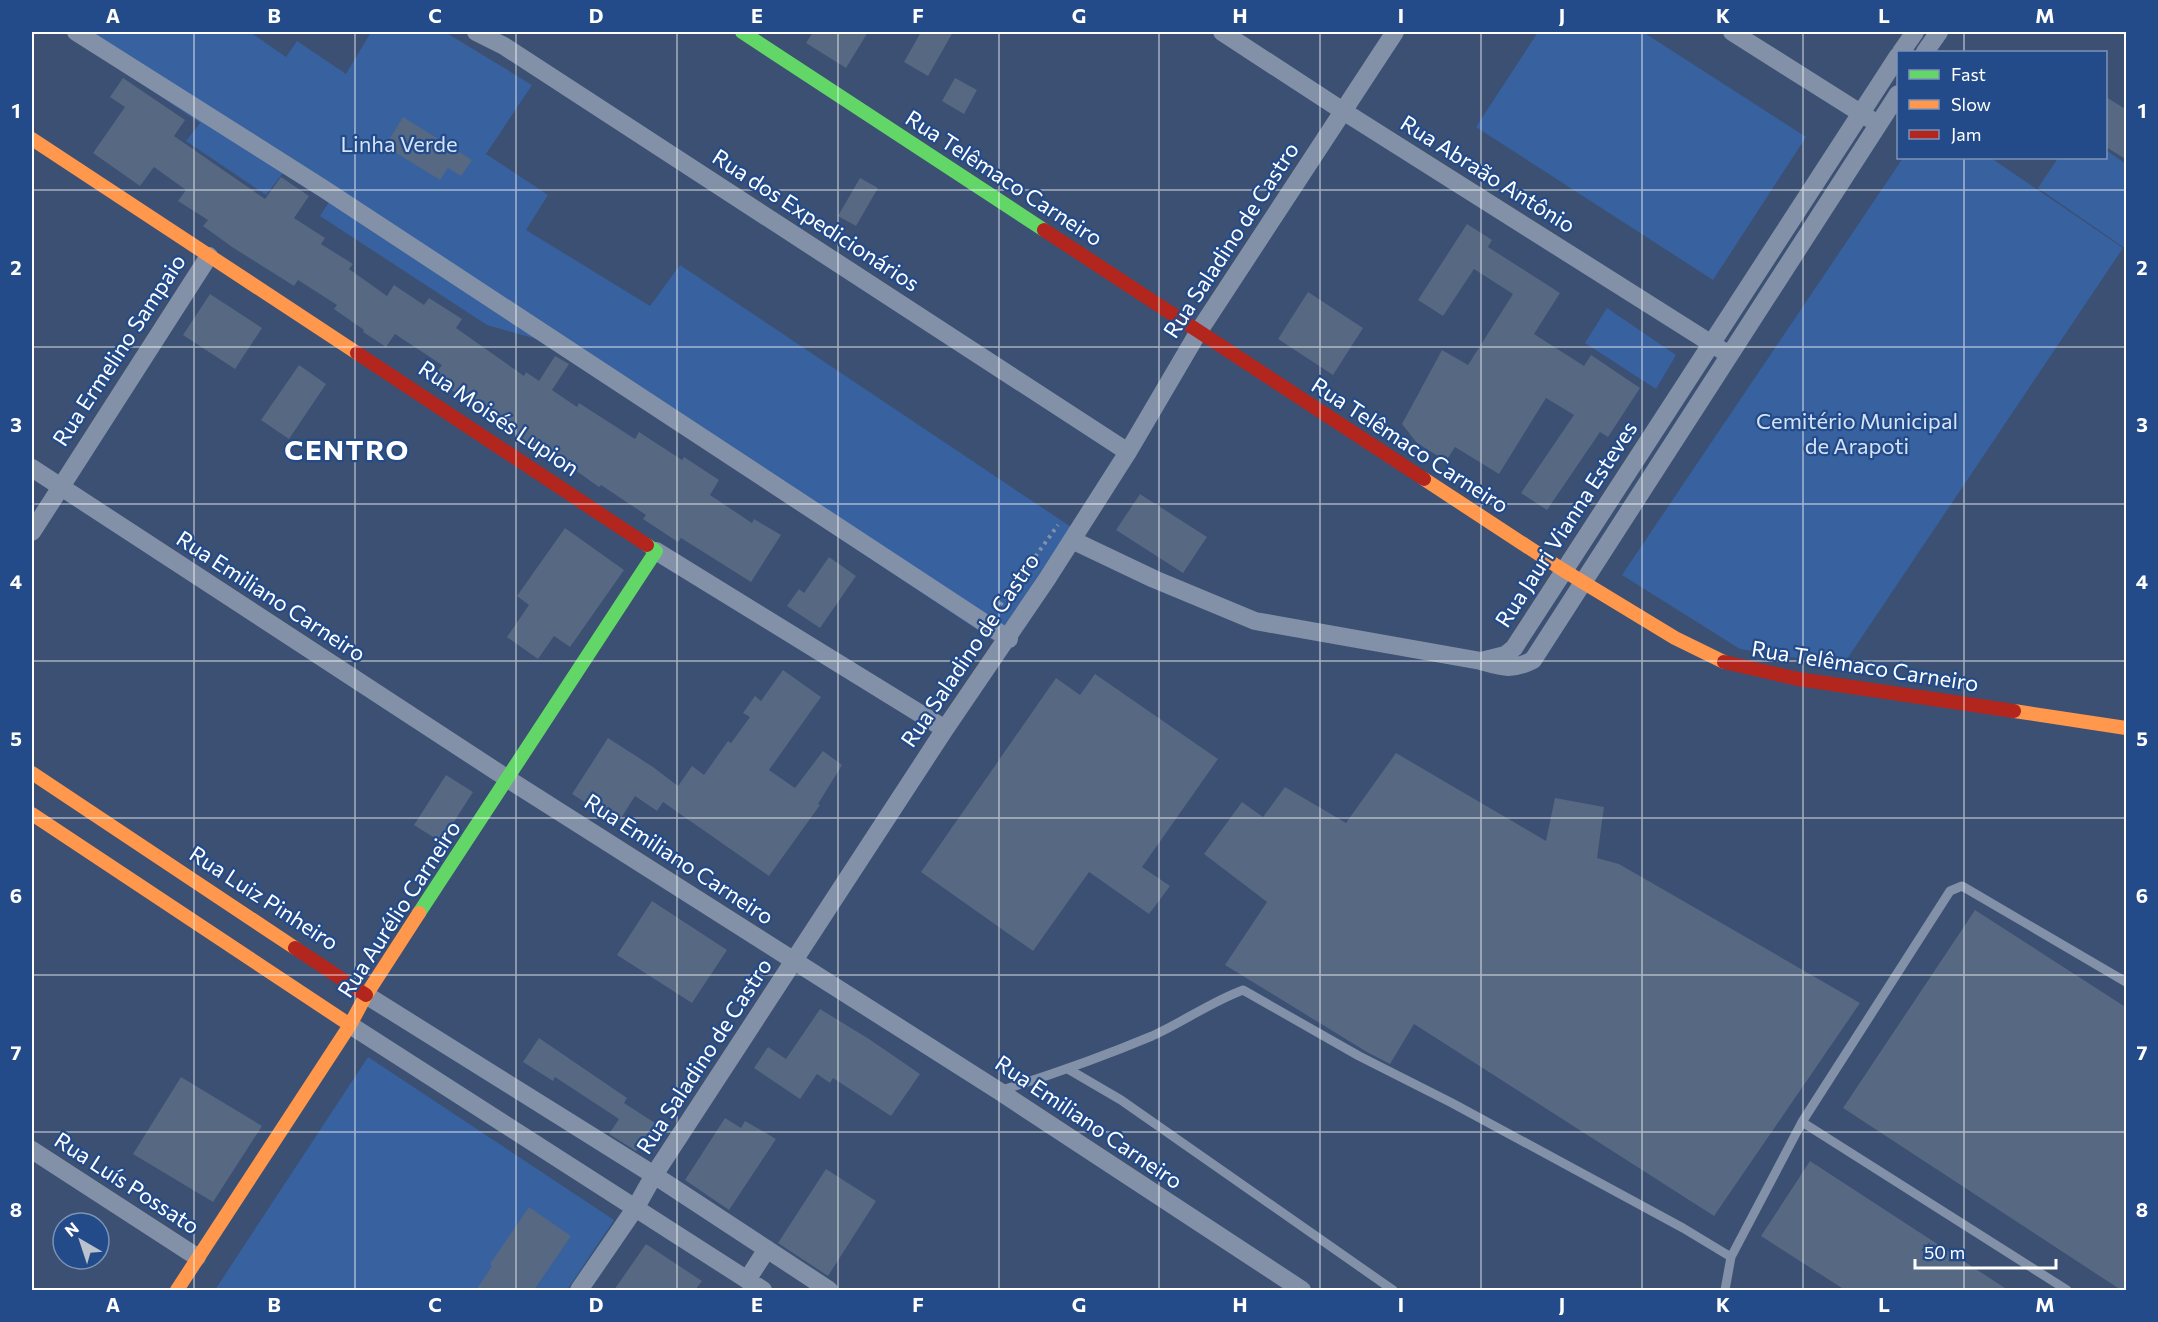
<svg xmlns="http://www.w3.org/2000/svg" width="2158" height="1322" font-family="Commissioner,sans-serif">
	<rect width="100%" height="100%" fill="#3b5072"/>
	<path fill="#38619f" d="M64,32H250L286,57L297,41L346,74L371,32H445L532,85L486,154L548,195L526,230L650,306L680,265L1071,527L994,641L544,341L487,325L320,216L329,202L283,173L266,195L186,141L200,123Z
		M1538,32H1643L1806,137L1713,280L1476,127Z
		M2106,150L2126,164V249L2038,188L2058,158H2106Z
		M1903,158H1991L2123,248L1843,665L1740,649L1622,575Z
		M1607,308L1676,355L1656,389L1585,343Z
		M368,1057L614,1220L567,1290H215Z"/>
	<path fill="#566882" d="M813,32H868L846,68L806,43Z
		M921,32H953L928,76L904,62Z
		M123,78L185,120L174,136L265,199L281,177L309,196L294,218L325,238L321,244L353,264L349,269L387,296L394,285L424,305L429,298L462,319L456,328L524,376L526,372L539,381L555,356L569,364L552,390L577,407L579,403L635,439L639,432L682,460L684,457L719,480L710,495L752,523L754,519L781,535L751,582L681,538L678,542L643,519L646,515L601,485L599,487L558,458L557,460L539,448L538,450L475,405L474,406L433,377L442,365L395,334L386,347L363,332L364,330L334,309L337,305L298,280L294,286L232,247L203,226L208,220L178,201L186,190L154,167L140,186L93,153L125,107L110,97Z
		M955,78L977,90L964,114L942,101Z
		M2106,97L2127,110V160L2106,147Z
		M403,117L472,160L461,176L448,168L440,180L385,146Z
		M860,178L878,188L856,226L838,216Z
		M1467,224L1492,240L1488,247L1560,293L1534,334L1584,366L1591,355L1640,388L1608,437L1600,432L1547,510L1521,493L1574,415L1546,398L1499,474L1455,447L1446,461L1417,443L1402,424L1442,350L1468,365L1513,294L1474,269L1443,316L1418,300Z
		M1308,292L1363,328L1333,375L1278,339Z
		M210,294L262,328L235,369L183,335Z
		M299,365L326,384L289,439L261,420Z
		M1140,494L1207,537L1183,573L1116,530Z
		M565,528L624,570L570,647L554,636L538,659L507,637L529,605L517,596Z
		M829,557L856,576L820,628L787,606L799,589L804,593Z
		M783,670L821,697L769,770L795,788L823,751L842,765L818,804L820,805L769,876L663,802L657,811L635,796L618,823L572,794L608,738L653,767L678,786L692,766L704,775L728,741L731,743L750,717L743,713L755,696L761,701Z
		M1095,674L1218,759L1142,867L1170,886L1149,914L1089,872L1033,951L921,872L1056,678L1080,695Z
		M1396,753L1546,841L1555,798L1604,807L1597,858L1619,864L1860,1003L1714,1216L1414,1024L1390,1064L1367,1052L1225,965L1267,902L1204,854L1242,802L1263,817L1285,787L1346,823Z
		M446,775L473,792L441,842L414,825Z
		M652,901L727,950L692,1003L617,955Z
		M1975,910L2127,1008V1290H2121L1843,1108Z
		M820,1009L869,1039L920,1074L891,1116L833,1078L830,1083L817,1074L800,1099L754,1068L768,1047L786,1059Z
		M539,1038L627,1098L624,1103L655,1123L636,1151L609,1134L619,1119L555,1077L553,1081L523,1062Z
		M181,1077L262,1126L213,1202L133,1154Z
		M725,1118L741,1128L745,1121L776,1139L729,1210L685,1180Z
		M1810,1161L2008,1290H1845L1761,1236Z
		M826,1169L876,1201L828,1276L778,1243Z
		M529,1207L571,1236L534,1290H476L492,1266L490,1264Z
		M646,1244L702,1281L695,1290H614Z"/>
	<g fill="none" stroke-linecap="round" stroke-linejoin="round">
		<path stroke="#8291a7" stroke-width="4" stroke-dasharray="3 4.5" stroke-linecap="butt" d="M996,611L1058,525
			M936,704L978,637"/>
		<path stroke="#8291a7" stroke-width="9" d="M1068,1069L1121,1100L1393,1290
			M999,1091C1051,1075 1102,1057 1152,1036C1183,1022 1211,1002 1243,990L1359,1056L1452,1103L1683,1228L1731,1257L1725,1290
			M1802,1122L2067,1290
			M1731,1257L1802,1122L1950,891L1962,886L2126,982"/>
		<path stroke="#8291a7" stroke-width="18" d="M76,32L324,189L1009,639
			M476,32L504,46L1128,452
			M1222,32L1343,111L1723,351
			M1732,32L1870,119
			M1901,52L1915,32
			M1925,52L1939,32
			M1898,56L1514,648L1505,655L1481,661C1502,667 1512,671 1533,660L1898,94
			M32,468L508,779L999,1091L1302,1290
			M32,532L209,256
			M1072,540L1154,579L1255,621L1481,661
			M656,551L945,729
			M366,995L654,1175L829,1290
			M350,1025L763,1290
			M32,1150L197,1257
			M747,1280L767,1249
			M579,1290L636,1207L654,1175L945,729L1047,579L1128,452L1199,331L1395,32"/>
		<path stroke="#63d668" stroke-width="14" d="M742,32L1044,230
			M419,913L656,551L647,545"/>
		<path stroke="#ff974d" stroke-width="14" d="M32,139L357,353
			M1424,479L1563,570L1675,638L1724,662
			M2014,711L2126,728
			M32,773L295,948
			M32,814L350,1025
			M177,1290L350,1025L366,995L419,913"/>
		<path stroke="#b3261e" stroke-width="14" d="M1044,230L1424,479
			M357,353L647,545
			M1724,662L1798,679L2014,711
			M295,948L366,995"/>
	</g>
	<path fill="none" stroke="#fff" stroke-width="1.5" stroke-opacity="0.55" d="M194,32V1290M355,32V1290M516,32V1290M677,32V1290M838,32V1290M999,32V1290M1159,32V1290M1320,32V1290M1481,32V1290M1642,32V1290M1803,32V1290M1964,32V52M1964,158V1290M32,190H2126M32,347H2126M32,504H2126M32,661H2126M32,818H2126M32,975H2126M32,1132H2126"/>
	<g text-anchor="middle" stroke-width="4.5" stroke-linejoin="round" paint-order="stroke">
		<g font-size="22" fill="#d5e3f7" stroke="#244b89">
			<text x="399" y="152">Linha Verde</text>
			<text x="1857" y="429">Cemitério Municipal<tspan x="1857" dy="25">de Arapoti</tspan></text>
		</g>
		<g font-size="22" fill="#fff" stroke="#244b89">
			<text transform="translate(1488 174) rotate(32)" y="8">Rua Abraão Antônio</text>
			<text transform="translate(1004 178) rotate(33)" y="8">Rua Telêmaco Carneiro</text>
			<text transform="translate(816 220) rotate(33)" y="8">Rua dos Expedicionários</text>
			<text transform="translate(1231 240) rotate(-57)" y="8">Rua Saladino de Castro</text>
			<text transform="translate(119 350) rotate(-57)" y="8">Rua Ermelino Sampaio</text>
			<text transform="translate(499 418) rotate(34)" y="8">Rua Moisés Lupion</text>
			<text transform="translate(1410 445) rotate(33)" y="8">Rua Telêmaco Carneiro</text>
			<text transform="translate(1566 524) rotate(-57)" y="8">Rua Jauri Vianna Esteves</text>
			<text transform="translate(271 596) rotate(33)" y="8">Rua Emiliano Carneiro</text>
			<text transform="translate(970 650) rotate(-56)" y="8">Rua Saladino de Castro</text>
			<text transform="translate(1865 666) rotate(9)" y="8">Rua Telêmaco Carneiro</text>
			<text transform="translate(679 859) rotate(33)" y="8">Rua Emiliano Carneiro</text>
			<text transform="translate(264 898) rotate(33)" y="8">Rua Luiz Pinheiro</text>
			<text transform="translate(399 909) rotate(-57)" y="8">Rua Aurélio Carneiro</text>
			<text transform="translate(704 1056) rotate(-57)" y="8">Rua Saladino de Castro</text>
			<text transform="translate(1089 1122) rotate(34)" y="8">Rua Emiliano Carneiro</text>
			<text transform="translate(127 1183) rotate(33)" y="8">Rua Luís Possato</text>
		</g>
		<g font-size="28" font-weight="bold" letter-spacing="1.5" fill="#fff" stroke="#244b89">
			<text x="347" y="460">CENTRO</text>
		</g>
	</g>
	<rect width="2158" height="1322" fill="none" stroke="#244b89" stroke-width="66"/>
	<rect x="1897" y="51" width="210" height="108" fill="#244b89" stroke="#7c93b8" stroke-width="1.5"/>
	<rect x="1909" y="70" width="30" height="9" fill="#63d668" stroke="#7c93b8" stroke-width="1.5"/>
	<text x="1951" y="81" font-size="18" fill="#ffffff">Fast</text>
	<rect x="1909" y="100" width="30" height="9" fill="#ff974d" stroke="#7c93b8" stroke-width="1.5"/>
	<text x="1951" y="111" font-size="18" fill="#ffffff">Slow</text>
	<rect x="1909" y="130" width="30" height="9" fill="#b3261e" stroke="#7c93b8" stroke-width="1.5"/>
	<text x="1951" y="141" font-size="18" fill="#ffffff">Jam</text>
	<g transform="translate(81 1241) rotate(321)"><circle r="28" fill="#244b89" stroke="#7c93b8" stroke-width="1.5"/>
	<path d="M0-4.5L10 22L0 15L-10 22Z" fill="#bac2ce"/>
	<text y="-9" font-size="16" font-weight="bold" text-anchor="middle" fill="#ffffff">N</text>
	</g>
	<path d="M1915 1259v9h141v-9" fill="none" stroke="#ffffff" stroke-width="3"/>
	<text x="1924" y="1259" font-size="18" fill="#ffffff" stroke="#244b89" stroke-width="4.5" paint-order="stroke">50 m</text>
	<rect x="33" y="33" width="2092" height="1256" fill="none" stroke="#fff" stroke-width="2"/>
	<g font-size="20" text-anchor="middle" font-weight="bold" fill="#fff">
		<text x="113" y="23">A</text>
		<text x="274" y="23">B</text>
		<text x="435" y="23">C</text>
		<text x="596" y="23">D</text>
		<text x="757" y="23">E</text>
		<text x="918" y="23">F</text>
		<text x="1079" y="23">G</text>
		<text x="1240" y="23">H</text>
		<text x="1401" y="23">I</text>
		<text x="1562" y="23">J</text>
		<text x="1723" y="23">K</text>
		<text x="1884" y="23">L</text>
		<text x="2045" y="23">M</text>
		<text x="16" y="118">1</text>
		<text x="2142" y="118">1</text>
		<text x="16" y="275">2</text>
		<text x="2142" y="275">2</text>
		<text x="16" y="432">3</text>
		<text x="2142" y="432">3</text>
		<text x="16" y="589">4</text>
		<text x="2142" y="589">4</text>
		<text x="16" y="746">5</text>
		<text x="2142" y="746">5</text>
		<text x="16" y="903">6</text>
		<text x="2142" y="903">6</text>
		<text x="16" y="1060">7</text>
		<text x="2142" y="1060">7</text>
		<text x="16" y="1217">8</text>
		<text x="2142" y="1217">8</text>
		<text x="113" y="1312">A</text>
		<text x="274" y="1312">B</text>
		<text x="435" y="1312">C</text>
		<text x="596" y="1312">D</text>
		<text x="757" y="1312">E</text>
		<text x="918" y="1312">F</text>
		<text x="1079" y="1312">G</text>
		<text x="1240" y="1312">H</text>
		<text x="1401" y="1312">I</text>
		<text x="1562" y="1312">J</text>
		<text x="1723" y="1312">K</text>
		<text x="1884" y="1312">L</text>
		<text x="2045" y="1312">M</text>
	</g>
</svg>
